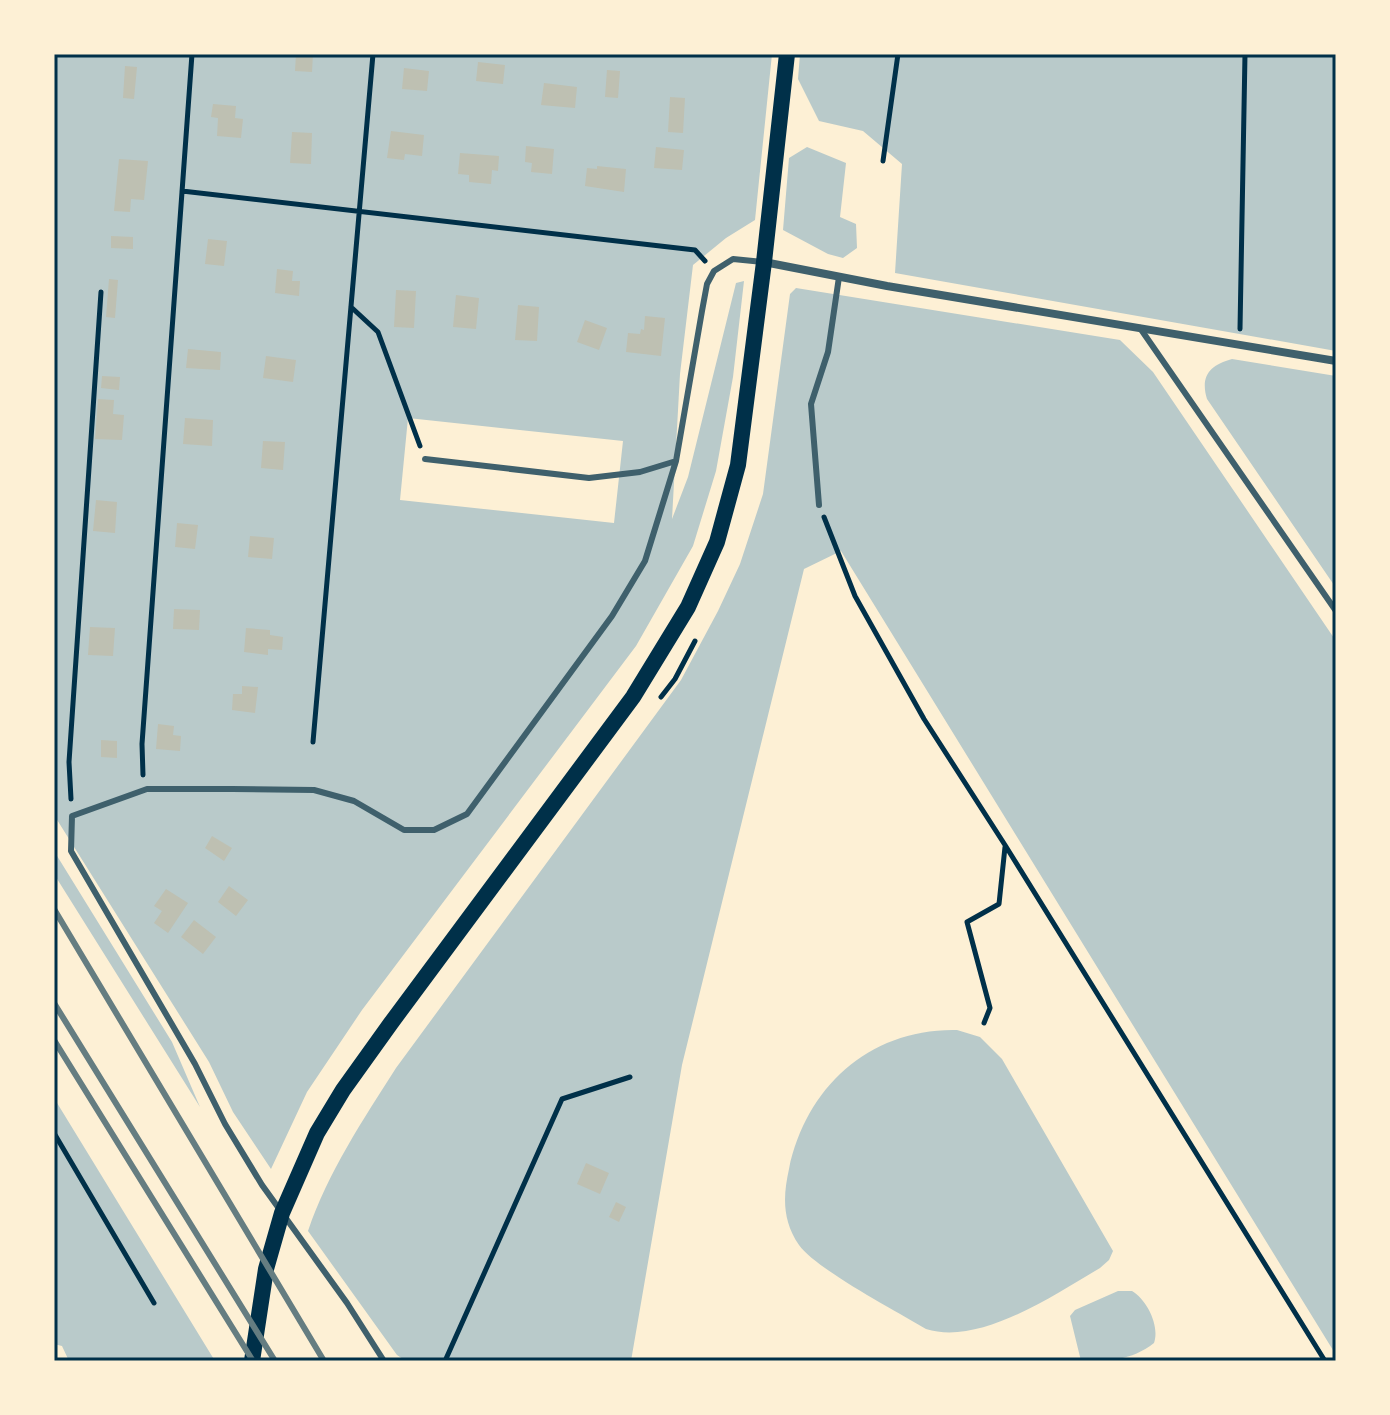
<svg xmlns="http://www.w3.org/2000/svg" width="1390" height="1415" font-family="'DM Sans',sans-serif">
	<rect width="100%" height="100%" fill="#fdf0d5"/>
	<path fill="#b9caca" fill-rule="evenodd" d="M54,54H772L755,220L726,238L693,265L680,374L672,519L688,477L736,283L744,281L733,377L716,471L693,546L636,646L362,1010L307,1092L271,1169L233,1112L209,1062L54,815ZM408,418L623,441L614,523L400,500Z
		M800,54H1336V351L895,273L902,164L863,131L819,121L798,79Z
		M807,147L846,163L840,217L856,224L857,248L843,258L828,254L783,230L789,158Z
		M796,288L1120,340L1153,372L1336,641V1355L841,551L804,569L682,1065L631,1361H406L397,1355L308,1231C328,1172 363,1120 396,1068L681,680L718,611L740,564L763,494L790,294Z
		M1232,359L1336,376V588L1207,399C1200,376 1210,365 1232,359Z
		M54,851L172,1042L200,1107L54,874Z
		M957,1030L980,1037L1002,1059L1113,1251L1109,1260L1100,1268C1054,1295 980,1346 926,1329C896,1311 816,1269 799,1245C782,1220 783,1196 789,1169C806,1087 870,1028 957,1030Z
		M54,1098L215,1361H69L62,1346L54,1344Z
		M1118,1291H1132C1147,1300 1160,1326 1154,1343C1131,1361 1108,1361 1081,1361L1070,1316L1075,1310Z"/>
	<path fill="#bec0b2" d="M296,54H313L312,72L295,71Z
		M478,62L505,65L503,84L476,81Z
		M125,66L137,67L134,99L123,98Z
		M404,68L429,71L427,91L402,89Z
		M607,70L620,71L618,98L605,97Z
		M544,83L577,87L575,108L541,105Z
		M670,97L685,98L683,133L668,132Z
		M213,104L236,106L235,118L243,119L241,138L217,136L218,118L211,117Z
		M391,131L424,135L422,156L405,154L404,160L387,158Z
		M292,132L312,133L311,164L290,163Z
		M526,146L554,149L552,174L531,172L532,163L525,162Z
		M656,147L684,150L682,170L654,168Z
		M460,153L499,156L498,171L492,170L491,184L469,182V175L458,174Z
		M119,159L148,161L144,200L131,199L130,212L114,211Z
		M597,166L626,169L624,192L585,186L587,168L597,169Z
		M111,236L133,237V249L111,248Z
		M208,239L227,241L224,266L205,264Z
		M277,269L293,271L292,281H300L299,296L275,293Z
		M109,279L118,280L115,318L106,317Z
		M396,290L416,291L414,328L394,327Z
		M456,295L479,298L476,329L453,327Z
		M518,305L539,307L537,341L515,340Z
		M645,316L665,318L661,356L626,352L628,333L640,334L641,329L644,330Z
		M585,320L607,328L599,350L577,342Z
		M188,349L221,352L220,370L186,368Z
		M266,356L296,360L293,382L263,378Z
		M102,376L120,377L119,390L101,388Z
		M98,399L114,400L113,414L124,415L122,440L95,439Z
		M185,418L213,420L212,446L183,444Z
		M263,441L285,442L283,470L261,468Z
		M96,500L117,502L115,533L93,531Z
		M177,523L198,525L195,549L175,547Z
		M250,536L274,538L272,559L248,557Z
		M174,609L200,610L199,630L173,629Z
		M90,627L115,628L113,656L88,655Z
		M246,628L270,630V635L283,637L282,650L268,649V655L244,652Z
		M242,686L258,687L255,713L232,710L233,694H242Z
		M158,724L174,726L173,735L181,736L180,751L156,749Z
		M101,740L117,741V758L101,757Z
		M212,836L232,848L224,861L205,848Z
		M229,886L248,900L236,916L218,902Z
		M166,889L188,903L168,933L154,923L162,911L154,906Z
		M194,920L216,937L203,954L181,937Z
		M586,1163L609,1173L600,1194L577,1184Z
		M616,1202L626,1207L619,1222L609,1217Z"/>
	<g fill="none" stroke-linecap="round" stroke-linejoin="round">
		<path stroke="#003049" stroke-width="5" d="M883,161L898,54
			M182,191L695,250L705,261
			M351,307L378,332L420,446
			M1240,329L1245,54
			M824,517L855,596L924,719L1005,845L1325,1361
			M661,697L675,679L695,641
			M313,742L373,54
			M143,775L142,744L192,54
			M71,799L69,762L101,292
			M984,1023L990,1008L967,922L999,904L1005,847
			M54,1133L154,1303
			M445,1361L562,1099L630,1077"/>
		<path stroke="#3f606c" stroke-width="6" d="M1140,328L1336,611
			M425,459L589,478L640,472L676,461
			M819,505L811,404L828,352L839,277
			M384,1361L347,1303L262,1185L225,1124L195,1064L71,851L72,816L147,789H232L314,790L354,801L404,830H434L467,814L612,616L645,561L676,461L702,311L707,284L714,271L733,259L763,262"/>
		<path stroke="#3f606c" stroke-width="8" d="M764,262L887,286L1336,361"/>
		<path stroke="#003049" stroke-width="16" d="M252,1361L266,1269L282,1213L317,1133L343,1090L391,1023L633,697L688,607L717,542L738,465L764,262L787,54"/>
		<path stroke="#657d81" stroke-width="6" d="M54,909L324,1361
			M54,1003L275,1361
			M54,1040L253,1361"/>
	</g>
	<rect width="1390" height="1415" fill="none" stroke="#fdf0d5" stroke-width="112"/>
	<rect x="56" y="56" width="1278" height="1303" fill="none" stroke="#003049" stroke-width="3"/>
</svg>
